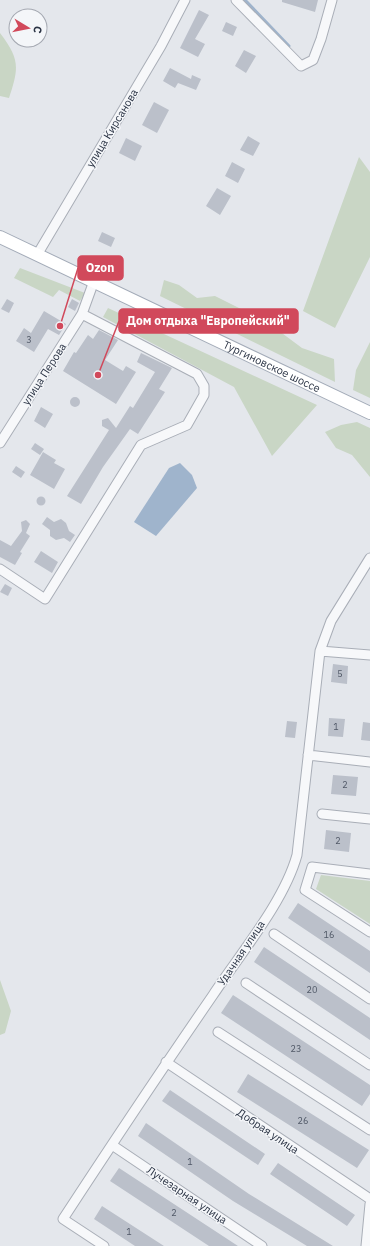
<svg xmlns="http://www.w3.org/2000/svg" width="370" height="1246" font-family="'IBM Plex Sans',sans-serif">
	<rect width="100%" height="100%" fill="#e4e7ec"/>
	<path fill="#c9d6c5" d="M0,33C20,59 19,68 9,98L0,96Z
		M359,157L370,172V257L335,328L303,311Z
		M20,268L85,293L80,301L59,290L53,297L14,278Z
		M164,280L179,285L197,298L215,296L267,322L302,348L334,359L335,382L160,296Z
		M108,308L317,405L272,456L234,387L103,317Z
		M370,342V398L353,390L356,370Z
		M357,422L370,428V477L352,455L336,448L325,432L341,425Z
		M321,875L370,881V924L316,889Z
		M0,980L11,1011L5,1033L0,1035Z"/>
	<path fill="#9fb4cc" d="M180,463L192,475L197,488L156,536L134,522L169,468Z"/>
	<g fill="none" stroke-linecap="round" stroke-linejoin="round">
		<path stroke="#9fb4cc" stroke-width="3" d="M245,0L289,46"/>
	</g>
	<path fill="#bbc0ca" d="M282,0H318L315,12L282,2Z
		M199,10L209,15L195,39L205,44L198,57L180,48Z
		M226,22L237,27L233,36L222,31Z
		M244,50L256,56L246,73L235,66Z
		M170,68L191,79L192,75L201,79L196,90L178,83L175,88L163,81Z
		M154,102L169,110L157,133L142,125Z
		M248,136L260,143L253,156L240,150Z
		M126,138L142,146L135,161L119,153Z
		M232,162L245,169L238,183L225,176Z
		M217,188L231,196L220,215L206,206Z
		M102,232L115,238L111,247L98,241Z
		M7,299L14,303L9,313L1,309Z
		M72,299L79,303L75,311L68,307Z
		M44,311L66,324L59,335L48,329L34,352L16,341L24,328L31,333Z
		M99,330L118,340L105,360L123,371L126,366L136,372L116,404L63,371L74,352L76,353L88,335L93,339Z
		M141,353L172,368L159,389L165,392L138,434L130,429L103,467L81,504L67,496L109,430L102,426V420L108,418L116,428L130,406L133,408L155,372L137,362Z
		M70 402a5 5 0 1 1 10 0a5 5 0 1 1-10 0Z
		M41,407L53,414L45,428L34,421Z
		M35,443L44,449L40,455L31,449Z
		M43,452L56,460L54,463L65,469L54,489L30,475Z
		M16,466L25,472L21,478L12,472Z
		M36.5 501a4.5 4.5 0 1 1 9 0a4.5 4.5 0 1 1-9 0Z
		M47,517L54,522L61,519L66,523L69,531L75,535L70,542L64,538L56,540L50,536V530L42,524Z
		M26,520L30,524L26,533L30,536L20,552L22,553L15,565L0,557V540L11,546L22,531L21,522Z
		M41,551L58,562L52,573L34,562Z
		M5,584L12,588L8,596L0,592Z
		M333,664L348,666L347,684L331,682Z
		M329,718L345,719L343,737L328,736Z
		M287,721L297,722L295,738L285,737Z
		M363,722L370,723V741L361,740Z
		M333,775L358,777L356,796L331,794Z
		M326,830L351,833L349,852L324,849Z
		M298,903L370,951V973L288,918Z
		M264,947L370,1018V1040L254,962Z
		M233,995L370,1085V1094L362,1106L221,1013Z
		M248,1074L369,1150L357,1168L237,1092Z
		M170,1090L265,1154L258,1165L162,1101Z
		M146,1123L249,1194L333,1246H307L233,1201L138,1136Z
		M278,1163L355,1215L347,1226L270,1174Z
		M119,1168L238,1246H209L110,1181Z
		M102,1206L164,1246H135L94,1219Z"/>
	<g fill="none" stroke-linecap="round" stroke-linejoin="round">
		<g stroke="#a9aeb7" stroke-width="11">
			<path id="minor" d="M236,0L301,66L313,60L321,39L332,0
				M37,255L161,46L185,0
				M0,443L82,314L94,281
				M0,569L45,599L141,445L187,425L204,395V386L197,374L82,314
				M320,651L370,655
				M308,755L370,762
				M322,814L370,819
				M370,874L312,867L305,890L370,932
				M274,934L370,999
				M246,983L370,1065
				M218,1032L370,1130
				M166,1062L370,1199
				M112,1145L262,1246
				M104,1246L63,1219C112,1144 162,1069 213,995C240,954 284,902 297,855L320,651L331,621L370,558
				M366,1246L370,1204"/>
		</g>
		<g stroke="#a3abb8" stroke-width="14">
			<g id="major">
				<path id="s1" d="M0,237L370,413"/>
			</g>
		</g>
		<use href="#minor" stroke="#f7f8fa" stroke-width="9"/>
		<use href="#major" stroke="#fff" stroke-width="12"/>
	</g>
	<g text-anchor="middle" stroke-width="3" stroke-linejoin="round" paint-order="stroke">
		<g font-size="9" fill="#4f5766">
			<text x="29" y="343">3</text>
			<text x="340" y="677">5</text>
			<text x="336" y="730">1</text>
			<text x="345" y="788">2</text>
			<text x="338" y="844">2</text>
			<text x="329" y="938">16</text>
			<text x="312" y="993">20</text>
			<text x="296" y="1052">23</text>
			<text x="303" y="1124">26</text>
			<text x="190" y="1165">1</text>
			<text x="174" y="1216">2</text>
			<text x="129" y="1235">1</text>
		</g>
		<g font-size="11" fill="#2b3445" stroke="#f4f6f9">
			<text transform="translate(112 128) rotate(-59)" y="4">улица Кирсанова</text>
			<text dy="4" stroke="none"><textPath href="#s1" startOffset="301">Тургиновское шоссе</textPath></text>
			<text transform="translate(44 374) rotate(-57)" y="4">улица Перова</text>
			<text transform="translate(241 953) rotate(-56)" y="4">Удачная улица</text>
			<text transform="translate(268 1131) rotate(34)" y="4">Добрая улица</text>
			<text transform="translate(187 1195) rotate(34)" y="4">Лучезарная улица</text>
		</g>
	</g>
	<path fill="none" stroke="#d1495b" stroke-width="1.5" d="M60 326L78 268M98 375L119 321"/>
	<g fill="#d1495b" stroke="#f4f6f9" stroke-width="1.5">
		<circle cx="60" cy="326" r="4"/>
		<circle cx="98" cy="375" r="4"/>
	</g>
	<g fill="#d1495b" stroke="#d1495b" stroke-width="1.5">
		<rect x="78" y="256" width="45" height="24" rx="4"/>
		<rect x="119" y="309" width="179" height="24" rx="4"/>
	</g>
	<g font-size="12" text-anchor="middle" font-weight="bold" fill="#fff">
		<text x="100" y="272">Ozon</text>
		<text x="208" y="325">Дом отдыха "Европейский"</text>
	</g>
	<g transform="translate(28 28) rotate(100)"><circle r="19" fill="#f4f6f9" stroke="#a4a8b1"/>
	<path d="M0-3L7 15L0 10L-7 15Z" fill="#d1495b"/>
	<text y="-6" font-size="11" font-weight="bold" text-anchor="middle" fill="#2b3445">С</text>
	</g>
</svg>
